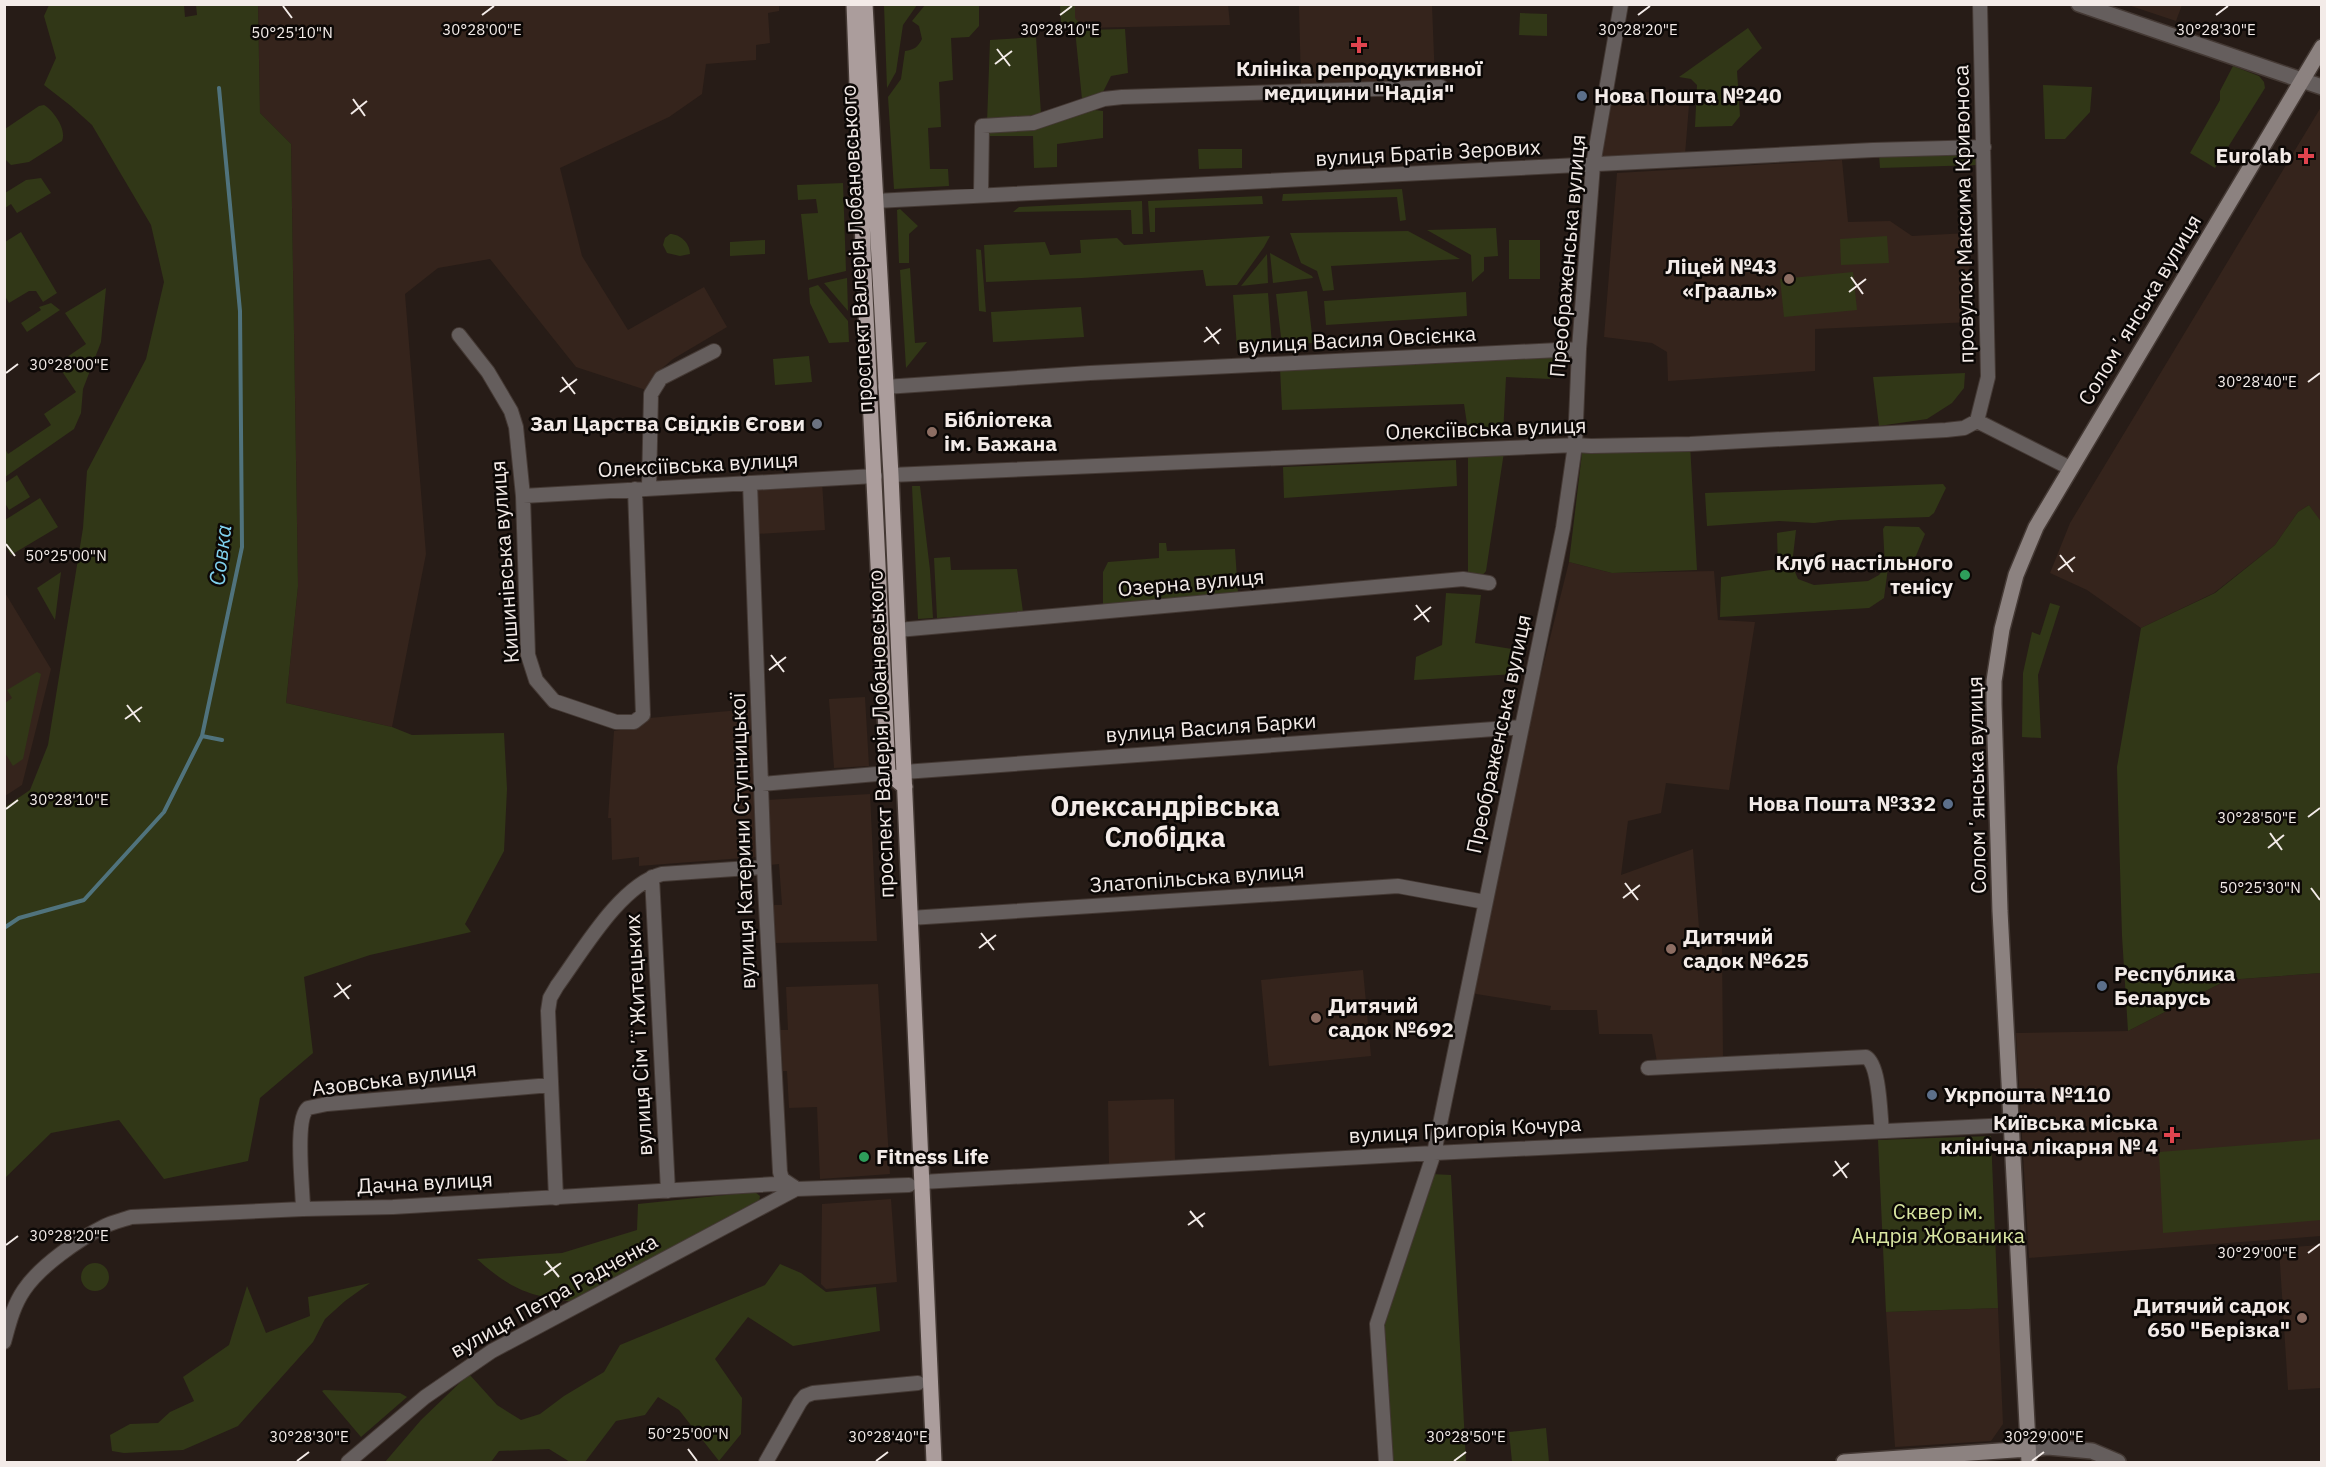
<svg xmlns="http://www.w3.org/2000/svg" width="2326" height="1467" font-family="'IBM Plex Sans',sans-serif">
	<rect width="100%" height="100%" fill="#271c17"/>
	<path fill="#35241c" d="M1228,4L1230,25L1080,28L1072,19V5Z
		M258,5H779V11L768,13L770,43L756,45V60L706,64L702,94L669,117L560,168L582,256L628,330L704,287L727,327L673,359L659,371L646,390L576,367L490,259L438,268L405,294L426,554L392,727L286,703L298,586L291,144L260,113Z
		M1299,5H1432L1435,81L1301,86Z
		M2128,5H2182L2176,21Z
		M1613,90L1680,94L1689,105L1685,155L1607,159L1602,154Z
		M2321,107V523L2309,505L2298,512L2275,545L2214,593L2141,628L2087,590L2050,573L2070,523Z
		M1842,160L1848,222L1890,221L1912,236L1968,233L1972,322L1815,329V371L1668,381L1667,352L1652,343L1604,337L1617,173Z
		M822,481L825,530L756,534L754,488Z
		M1569,562L1612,573L1714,571L1718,620L1755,622L1729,790L1666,783L1661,813L1628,821L1621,875L1693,849L1700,941L1722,942L1723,1058L1657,1062L1652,1034H1599L1597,1010H1550L1551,1006L1470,993L1533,706Z
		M4,591L51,669L22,785L5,796Z
		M865,697L869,766L834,768L829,699Z
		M752,709L756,857L639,866V857L612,860L611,818H608L614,731L636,727L649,718Z
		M870,794L877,941L776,943L773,905H782L779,864L770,865L766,800Z
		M1363,970L1371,1056L1269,1066L1261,980Z
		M2321,973V1236L2029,1258L2016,1033L2128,1031L2227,980Z
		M878,984L890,1174L820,1179L817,1107L789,1108L787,1071H783L780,1030H788L786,987Z
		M1174,1099L1175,1162L1109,1165L1108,1101Z
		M891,1199L897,1282L826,1289L821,1284L822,1204Z
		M2321,1245V1388L2288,1390L2279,1248Z
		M1998,1308L2003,1424L1991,1441L1895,1447L1886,1312Z"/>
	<path fill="#313717" d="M49,5H184L185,17L197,15L196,5H258L260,113L291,144L298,586L286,703L392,727L412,735L504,733L507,789L504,851L465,924L471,932L370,955L304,977L313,1053L260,1098L248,1161L164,1179L119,1120L51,1133L5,1178V807L30,790L48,745L83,528L87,471L146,359L164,282L151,225L92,125L71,106L44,85L56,58L44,16Z
		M884,5H917L903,25L896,72L887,88Z
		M925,5H979V26L969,37L951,38L953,80L939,82L941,127L928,128L930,169H948L949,186L894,189L888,97L901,79L905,51C914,50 918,47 922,39L919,26L912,21Z
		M1060,5H1075V18L1085,30L1125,29L1128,73L1111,76L1102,94L1082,99L1075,30L1061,22Z
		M1520,13L1547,14V36L1519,35Z
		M1748,28L1762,48L1737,71L1740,116L1732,126L1695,127L1697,85L1691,79L1679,77Z
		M1036,37L1041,114L1029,120L987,123L990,40Z
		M2233,66L2259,76L2264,82L2265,88L2215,168L2190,153L2220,100V91Z
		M2043,85L2092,87L2090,112L2065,139H2045Z
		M44,105C54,111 67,130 62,141L29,162L11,165L5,159V129L39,106Z
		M1087,109L1103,111V138L1057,144V167L1034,168L1033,136H988L987,129Z
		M1198,149H1242V168L1199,169Z
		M1977,151L1978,165L1880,168L1879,154Z
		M41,178L51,193L17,213L11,204L5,208V193L26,180Z
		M843,183L846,271L808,280L801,214L818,213L816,199L798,200L797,185Z
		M1402,189L1406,220L1400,221L1397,197L1282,201L1283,194Z
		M1262,196L1263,204L1155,208V232H1150L1148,201Z
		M1142,201L1143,234H1132L1131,210L1013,212L1019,207Z
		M900,209L918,226L909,234V263H899L897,210Z
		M1496,228L1498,256L1484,257V271L1472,282L1471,255L1427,230Z
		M1408,231L1460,259L1331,266L1334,290L1323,291L1317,271L1301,263L1290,233Z
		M21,232L57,293L43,302L36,291H29L9,303L5,296V242Z
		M670,234C680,234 690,243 690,254L680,256L667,253L663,245L665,238Z
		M1270,236L1264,247L1237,285L1206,286L1203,270L1082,278L986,282L984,245L1045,242L1050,255L1081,253L1080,240L1117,238L1124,245Z
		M1887,236L1889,263L1841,265L1840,239Z
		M765,240V254L730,256V242Z
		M1509,240H1540V279H1509Z
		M976,249L981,250L986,312L979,311Z
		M1270,253L1312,276L1313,278L1273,283Z
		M1267,254L1268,283L1241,286Z
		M910,268L915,343L927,342L906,368L900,270Z
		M1853,272L1857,310L1784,317L1780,279Z
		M847,278L848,311L824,283Z
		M818,285L848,321L849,342L829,343L810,303L809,288Z
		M106,288L101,342L83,389L81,413L74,429L5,477V449L8,454L51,425L44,414L76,392L57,364L86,344L65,313Z
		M1307,291L1313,343L1282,346L1276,294Z
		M1466,292L1467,316L1326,325L1324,301Z
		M1268,293L1272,345L1237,348L1233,295Z
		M51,303L60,310L27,332L21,323L41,310L39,307Z
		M1081,307L1084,337L993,342L991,312Z
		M809,356L812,382L775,385L773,359Z
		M1555,356L1550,379L1506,377L1503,435L1469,437L1464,404L1282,410L1280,368Z
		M1965,373L1964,388L1952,403L1927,419L1879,426L1873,377Z
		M1690,444L1697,570L1612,573L1569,562L1583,445Z
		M1504,452L1486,571L1482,576L1468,572V454Z
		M1456,460L1457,486L1284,498L1283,467Z
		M17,475L30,497L9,510L5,503V483Z
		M1943,484L1946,488L1934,513L1929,517L1839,520L1814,523L1779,521L1707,526L1705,493Z
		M912,486H920L930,570L933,618L918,619Z
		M40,498L58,527L11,555L5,544V520Z
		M2309,505L2322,523L2321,973L2227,980L2128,1031L2122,936L2117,767L2141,628L2215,593L2275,545L2298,512Z
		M1885,526L1919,527L1925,534L1913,563L1888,568L1884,598L1869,608L1720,617L1721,577L1778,569L1777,533L1796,530L1792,565L1798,579L1814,585L1868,581L1879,575L1885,567L1883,529Z
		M1159,543H1166L1167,551L1235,549L1238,593L1103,610V572L1108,562L1159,558Z
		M950,557L951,570L1017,569L1023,612L937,618L934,558Z
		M61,572L55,620L37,588Z
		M1446,593L1481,595L1475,643L1518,650L1516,674L1414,680L1416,657L1442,645Z
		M2050,603L2060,606L2038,675L2041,738L2022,737L2023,673L2032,632L2040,635Z
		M37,672L41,674L23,759L13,766L5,753V703L12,698L7,690Z
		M1991,1136L1998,1308L1886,1312L1878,1140Z
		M2321,1139V1220L2163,1233L2159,1152Z
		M1431,1174L1451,1175L1466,1462H1393L1380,1325Z
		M755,1192L760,1196L759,1202L575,1302C530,1296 511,1290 477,1259L562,1253L637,1230L638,1204Z
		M81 1277a14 14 0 1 1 28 0a14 14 0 1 1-28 0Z
		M780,1264L801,1273L826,1292L876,1287L880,1331L793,1346L748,1317L715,1359L742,1398L741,1434L719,1461L679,1410L658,1397L645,1415L616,1421L585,1462H570L549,1449L499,1451L491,1462H385L421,1420L469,1374L497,1405L521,1420L540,1414L564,1396L604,1372L620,1345L765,1285Z
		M370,1283L345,1301L325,1319L313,1342L238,1426L183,1450L124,1453L112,1451L110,1435L130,1424L158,1423L170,1412L194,1401L183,1377L229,1345L247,1286L266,1333L310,1316L308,1297Z
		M324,1390L400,1393L407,1397L361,1437L322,1391Z
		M1546,1428L1549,1462H1512L1509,1432Z"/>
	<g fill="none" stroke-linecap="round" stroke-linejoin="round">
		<path stroke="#50737d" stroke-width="4" d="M202,736L222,740
			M4,928L19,918L84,900L164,812L202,736L242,547L240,311L219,88"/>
		<g stroke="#443934" stroke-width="16">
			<path id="minor" d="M981,194L982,126L1033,123L1104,99L1122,97L1441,87
				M875,201L1873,150L1984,147
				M459,335L488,372L511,411L516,427L523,496L528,655L536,680L554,701L616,722H634L643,715L635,489
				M885,387L1090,373L1579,349
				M1977,421L1988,377L1980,4
				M1977,421L2070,468
				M891,475L1575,445L1591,446L1690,444L1946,430L1964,428L1977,421
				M750,483L764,867L780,1172L782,1179L794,1187
				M649,488L651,394L661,378L714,351
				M523,496L875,476
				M898,630L1463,579L1489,583
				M904,772L1522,727
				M761,784L888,773
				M652,877L668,1191
				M910,918L1398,886L1485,902
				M1648,1068L1866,1057C1880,1065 1880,1115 1882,1131
				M922,1182L1434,1153L2010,1125
				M556,1198L548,1011L550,998L557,986C582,952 620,885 662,874L764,867
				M303,1209C303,1189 294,1119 308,1108L327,1104L551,1085
				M4,1342C9,1324 13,1306 24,1290C40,1266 79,1239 105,1226C113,1222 123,1220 131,1217L303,1209L393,1207L775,1184L796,1189L909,1185
				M348,1462L425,1397L492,1351L796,1189
				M766,1462L800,1402L805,1396L813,1393L918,1383
				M1386,1462L1377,1324L1434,1153L1563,528L1575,445L1579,349L1593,165L1621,4"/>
		</g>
		<g stroke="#443934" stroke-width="18">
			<path id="tertiary" d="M2079,4L2322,87
				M2028,1449L2048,1447L2092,1451L2118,1462"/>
		</g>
		<g stroke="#443934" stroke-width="18">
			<path id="secondary" d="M1844,1462L2028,1449
				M2029,1462L2000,911L1994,704V681L2002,629L2016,575L2036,527L2322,47"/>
		</g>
		<g stroke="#443934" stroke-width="18">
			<path id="primary" d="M854,4L864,273L888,773L905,787
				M865,4L891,475L934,1462"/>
		</g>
		<use href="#minor" stroke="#655e5d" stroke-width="14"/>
		<use href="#tertiary" stroke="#655e5d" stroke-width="15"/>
		<use href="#secondary" stroke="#8c8280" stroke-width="15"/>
		<use href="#primary" stroke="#ab9d9c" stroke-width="15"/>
	</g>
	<path fill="none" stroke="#f3ebe8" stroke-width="2" d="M283,6L292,18M482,15L494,6M1060,15L1072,6M1638,15L1650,6M2216,15L2228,6M997,49L1010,66M995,64L1012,51M353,99L365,116M351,114L367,101M1851,277L1863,294M1849,292L1866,279M1206,327L1219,344M1204,342L1221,329M6,373L18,364M562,377L575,394M2308,382L2320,373M560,392L577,379M6,544L15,556M2060,555L2073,572M2058,570L2075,557M1416,605L1429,622M1414,620L1431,607M771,655L784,672M769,670L786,657M127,705L140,722M125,719L142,707M6,809L18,800M2308,817L2320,808M2270,833L2282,850M2268,848L2284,835M1625,883L1638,900M2311,888L2320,900M1623,898L1640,885M981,933L994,950M979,948L996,935M337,983L349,999M334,997L351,985M1835,1161L1847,1178M1833,1176L1849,1163M1190,1211L1203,1227M1188,1225L1205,1213M6,1245L18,1236M2308,1253L2320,1244M546,1261L559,1277M544,1275L561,1263M688,1449L697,1461M297,1461L309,1452M876,1461L888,1452M1454,1461L1466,1452M2032,1461L2044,1452"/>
	<g fill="#e0444e" stroke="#0c0806" stroke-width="2">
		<path d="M1356 36h6v6h6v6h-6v6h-6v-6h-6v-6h6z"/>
		<path d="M2303 147h6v6h6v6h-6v6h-6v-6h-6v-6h6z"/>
		<path d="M2169 1126h6v6h6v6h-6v6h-6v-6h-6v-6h6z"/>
	</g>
	<g fill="#5c6f8a" stroke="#0c0806" stroke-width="2">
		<circle cx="1582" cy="96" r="6"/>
		<circle cx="1948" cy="804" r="6"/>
		<circle cx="2102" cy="986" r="6"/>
		<circle cx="1932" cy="1095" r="6"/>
	</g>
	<g fill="#8d6e63" stroke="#0c0806" stroke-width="2">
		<circle cx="1789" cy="279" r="6"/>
		<circle cx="932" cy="432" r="6"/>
		<circle cx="1671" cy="949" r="6"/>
		<circle cx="1316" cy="1018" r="6"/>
		<circle cx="2302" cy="1318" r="6"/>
	</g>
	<circle fill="#6b7280" stroke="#0c0806" stroke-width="2" cx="817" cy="424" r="6"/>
	<g fill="#2e9e5b" stroke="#0c0806" stroke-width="2">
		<circle cx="1965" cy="575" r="6"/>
		<circle cx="864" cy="1157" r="6"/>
	</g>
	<g text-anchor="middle" stroke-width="5" stroke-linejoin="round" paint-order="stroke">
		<g font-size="21" font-weight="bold" fill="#f3ebe8" stroke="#0c0806" text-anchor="start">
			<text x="1359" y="76" text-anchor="middle">Клініка репродуктивної<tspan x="1359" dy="24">медицини "Надія"</tspan></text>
			<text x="1594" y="103">Нова Пошта №240</text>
			<text x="2292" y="163" text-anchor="end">Eurolab</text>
			<text x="1777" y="274" text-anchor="end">Ліцей №43<tspan x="1777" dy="24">«Грааль»</tspan></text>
			<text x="944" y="427">Бібліотека<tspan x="944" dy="24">ім. Бажана</tspan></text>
			<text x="805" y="431" text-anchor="end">Зал Царства Свідків Єгови</text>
			<text x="1953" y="570" text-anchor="end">Клуб настільного<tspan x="1953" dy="24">тенісу</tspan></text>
			<text x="1936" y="811" text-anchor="end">Нова Пошта №332</text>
			<text x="1683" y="944">Дитячий<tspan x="1683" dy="24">садок №625</tspan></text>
			<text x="2114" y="981">Республика<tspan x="2114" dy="24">Беларусь</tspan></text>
			<text x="1328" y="1013">Дитячий<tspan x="1328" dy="24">садок №692</tspan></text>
			<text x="1944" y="1102">Укрпошта №110</text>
			<text x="2158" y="1130" text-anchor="end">Київська міська<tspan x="2158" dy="24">клінічна лікарня № 4</tspan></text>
			<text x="876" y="1164">Fitness Life</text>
			<text x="2290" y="1313" text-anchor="end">Дитячий садок<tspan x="2290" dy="24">650 "Берізка"</tspan></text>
		</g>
		<g font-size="21" fill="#f3ebe8" stroke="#0c0806">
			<text transform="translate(1428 153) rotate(-3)" y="7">вулиця Братів Зерових</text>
			<text transform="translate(1964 214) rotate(-91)" y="7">провулок Максима Кривоноса</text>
			<text transform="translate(857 249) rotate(-93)" y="7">проспект Валерія Лобановського</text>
			<text transform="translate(1568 256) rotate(-85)" y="7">Преображенська вулиця</text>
			<text transform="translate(2140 310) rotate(-59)" y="7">Соломʼянська вулиця</text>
			<text transform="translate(1357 340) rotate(-3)" y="7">вулиця Василя Овсієнка</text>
			<text transform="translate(1486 429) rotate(-2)" y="7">Олексіївська вулиця</text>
			<text transform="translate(698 465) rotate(-3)" y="7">Олексіївська вулиця</text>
			<text transform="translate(505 562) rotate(-94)" y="7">Кишинівська вулиця</text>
			<text transform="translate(1191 583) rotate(-5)" y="7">Озерна вулиця</text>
			<text transform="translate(1211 728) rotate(-4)" y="7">вулиця Василя Барки</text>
			<text transform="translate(881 734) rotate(-92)" y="7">проспект Валерія Лобановського</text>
			<text transform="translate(1499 734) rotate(-78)" y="7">Преображенська вулиця</text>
			<text transform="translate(1977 785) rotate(-91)" y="7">Соломʼянська вулиця</text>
			<text transform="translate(743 841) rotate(-92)" y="7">вулиця Катерини Ступницької</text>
			<text transform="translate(1197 878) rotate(-4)" y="7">Златопільська вулиця</text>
			<text transform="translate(639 1035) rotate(-93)" y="7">вулиця Сімʼї Житецьких</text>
			<text transform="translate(394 1079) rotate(-7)" y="7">Азовська вулиця</text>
			<text transform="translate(1465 1130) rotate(-3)" y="7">вулиця Григорія Кочура</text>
			<text transform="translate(425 1183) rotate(-3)" y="7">Дачна вулиця</text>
			<text transform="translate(554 1296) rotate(-29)" y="7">вулиця Петра Радченка</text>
		</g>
		<g font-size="21" fill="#d8e5a1" stroke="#0c0806">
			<text x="1938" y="1219">Сквер ім.<tspan x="1938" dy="24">Андрія Жованика</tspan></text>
		</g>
		<g font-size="22" font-style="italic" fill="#80d1ee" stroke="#0c0806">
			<text transform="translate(220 555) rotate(-83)" y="8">Совка</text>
		</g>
		<g font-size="27" font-weight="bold" fill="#f3ebe8" stroke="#0c0806">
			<text x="1165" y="816">Олександрівська<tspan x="1165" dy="31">Слобідка</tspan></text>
		</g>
	</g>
	<g font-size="15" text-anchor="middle" fill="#f3ebe8" stroke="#0c0806" stroke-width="5" stroke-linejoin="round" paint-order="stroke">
		<text x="482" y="35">30°28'00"E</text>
		<text x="1060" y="35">30°28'10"E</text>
		<text x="1638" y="35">30°28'20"E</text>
		<text x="2216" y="35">30°28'30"E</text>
		<text x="292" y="38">50°25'10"N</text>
		<text x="69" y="370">30°28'00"E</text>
		<text x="2257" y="387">30°28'40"E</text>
		<text x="66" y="561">50°25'00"N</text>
		<text x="69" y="805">30°28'10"E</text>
		<text x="2257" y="823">30°28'50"E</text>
		<text x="2260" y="893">50°25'30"N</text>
		<text x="69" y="1241">30°28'20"E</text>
		<text x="2257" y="1258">30°29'00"E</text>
		<text x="688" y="1439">50°25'00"N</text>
		<text x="309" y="1442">30°28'30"E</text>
		<text x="888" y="1442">30°28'40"E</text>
		<text x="1466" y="1442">30°28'50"E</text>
		<text x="2044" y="1442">30°29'00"E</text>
	</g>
	<rect width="2326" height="1467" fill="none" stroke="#f3ebe8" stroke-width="12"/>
</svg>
